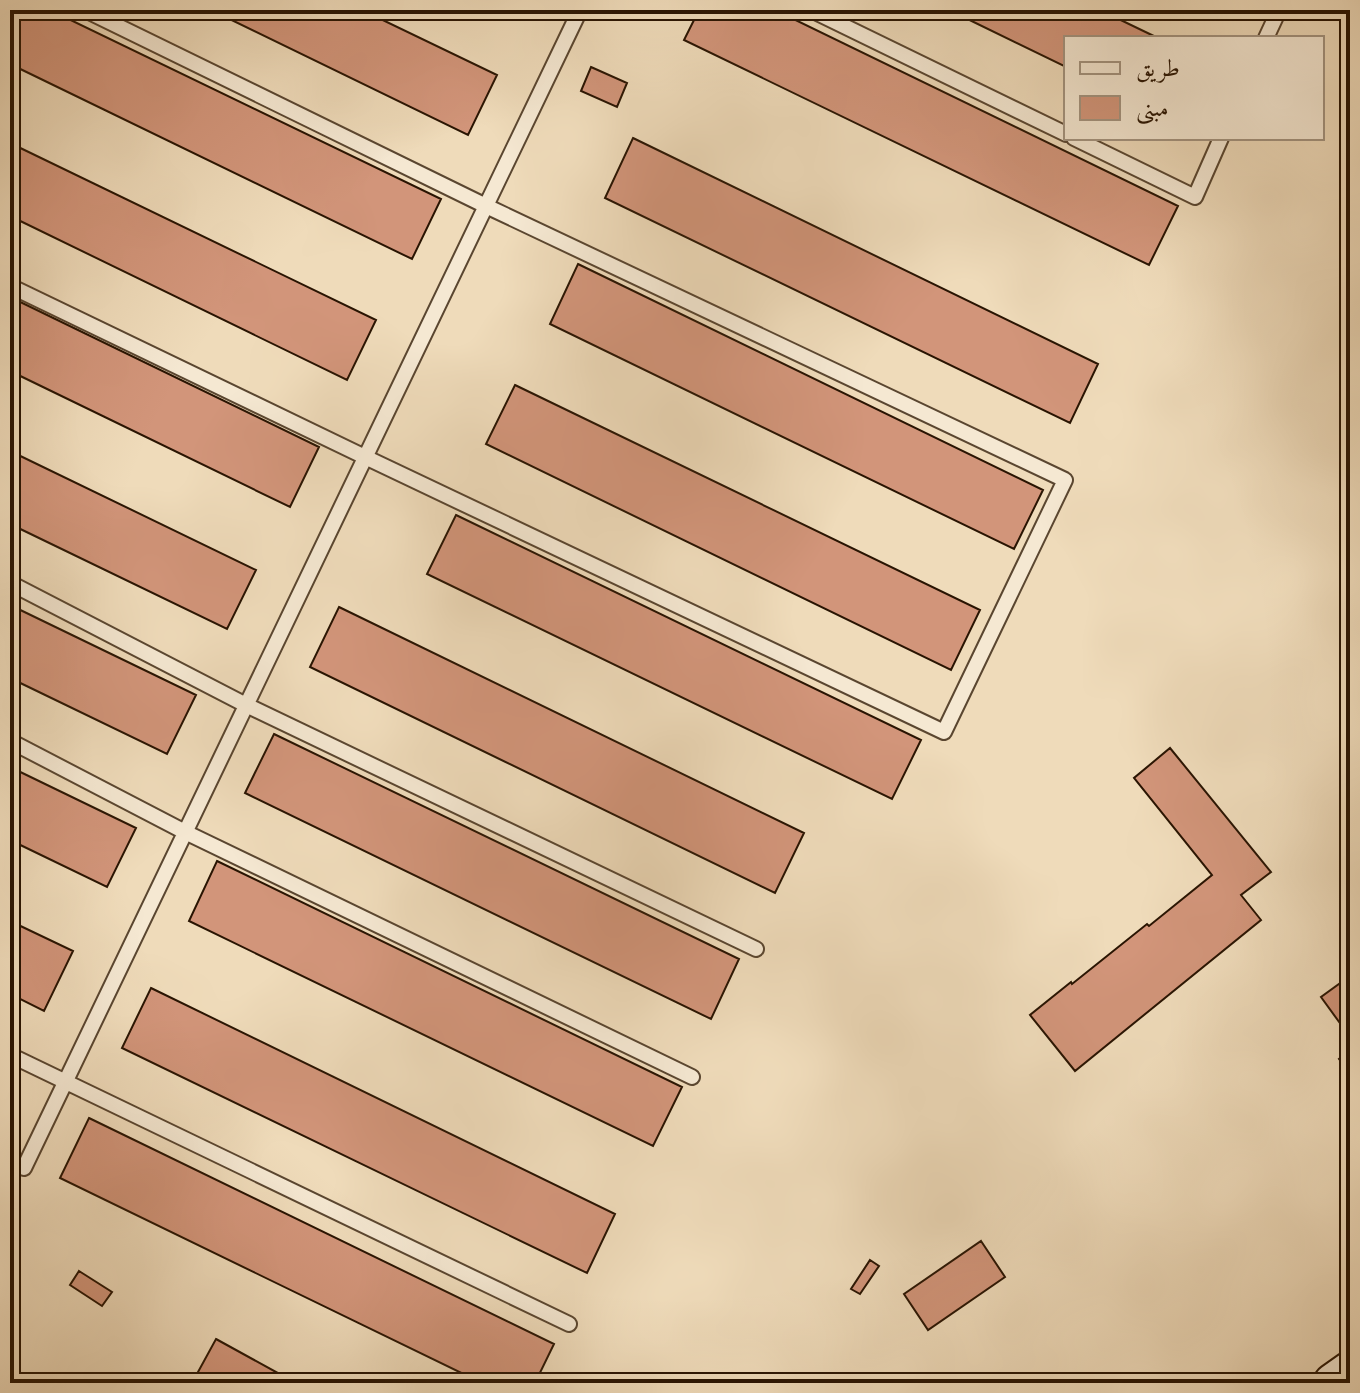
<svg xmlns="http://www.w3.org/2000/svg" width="1360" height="1393" font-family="'IM FELL French Canon',Amiri,serif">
	<rect width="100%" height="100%" fill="#efdbba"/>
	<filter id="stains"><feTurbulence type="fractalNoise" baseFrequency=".0025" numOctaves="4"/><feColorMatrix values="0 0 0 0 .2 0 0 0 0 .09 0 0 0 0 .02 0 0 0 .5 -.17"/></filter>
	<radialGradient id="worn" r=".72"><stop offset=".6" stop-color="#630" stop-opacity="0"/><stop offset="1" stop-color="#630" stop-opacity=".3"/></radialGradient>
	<path fill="#d2957a" stroke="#291402" stroke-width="2" d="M10,10H50L441,199L412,259L10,64Z
		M211,10H362L497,75L468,135Z
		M699,10H775L1178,206L1149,265L684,40Z
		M949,10H1100L1158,38H1066V67Z
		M591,67L627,83L617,107L581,91Z
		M633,138L1098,364L1070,423L605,198Z
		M10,143L376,320L347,380L10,216Z
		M578,264L1043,490L1014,549L550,324Z
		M10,297L319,447L290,507L10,371Z
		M515,385L980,610L951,670L486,444Z
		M10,451L256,570L227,629L10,524Z
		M456,515L921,740L892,799L427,574Z
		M10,605L196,695L167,754L10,678Z
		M339,607L804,833L775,893L310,667Z
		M274,734L739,959L711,1019L245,793Z
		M1170,748L1271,872L1241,895L1261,920L1075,1071L1030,1015L1071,982L1072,984L1147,924L1149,926L1212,875L1134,778Z
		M10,767L136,828L107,887L10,840Z
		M217,861L682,1087L653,1146L189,921Z
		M10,921L73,951L44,1011L10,994Z
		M1350,976V1037L1321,997Z
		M151,988L615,1214L587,1273L122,1048Z
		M1350,1050V1073L1339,1059Z
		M89,1118L554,1344L535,1383H482L60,1178Z
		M981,1241L1005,1277L928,1330L904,1294Z
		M870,1260L879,1266L860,1294L851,1289Z
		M79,1271L112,1292L102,1306L70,1285Z
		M216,1339L296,1383H192Z"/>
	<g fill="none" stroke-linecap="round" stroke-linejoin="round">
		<g stroke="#5a4630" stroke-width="18">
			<path id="service" d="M811,10L1066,134
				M1266,38L1279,10
				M1074,138L1195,197L1221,138
				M10,286L365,457L944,732L1065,480L486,206L85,10
				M10,583L246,705L756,949
				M10,741L185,832L692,1077
				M10,1055L569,1324
				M24,1168L580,10"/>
		</g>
		<g stroke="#291402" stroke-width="42">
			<path id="secondary" d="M1333,1383L1350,1371"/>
		</g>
		<use href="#service" stroke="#f5e8d2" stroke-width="14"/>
		<use href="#secondary" stroke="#f5e8d2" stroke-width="38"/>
	</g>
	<rect width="1360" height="1393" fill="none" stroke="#efdbba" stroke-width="40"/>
	<rect x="12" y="12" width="1336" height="1369" fill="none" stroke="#291402" stroke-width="4"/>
	<rect x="20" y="20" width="1320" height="1353" fill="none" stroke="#291402" stroke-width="2"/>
	<rect x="1064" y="36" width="260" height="104" fill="#f5e8d2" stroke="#a3937f" stroke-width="2"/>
	<rect x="1080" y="62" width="40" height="12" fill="#f5e8d2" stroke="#a3937f" stroke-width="2"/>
	<text x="1136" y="76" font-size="24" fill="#291402">طريق</text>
	<rect x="1080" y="96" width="40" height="24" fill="#d2957a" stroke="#a3937f" stroke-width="2"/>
	<text x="1136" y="116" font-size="24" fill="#291402">مبنى</text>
	<rect width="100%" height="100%" filter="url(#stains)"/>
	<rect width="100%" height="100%" fill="url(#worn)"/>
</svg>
